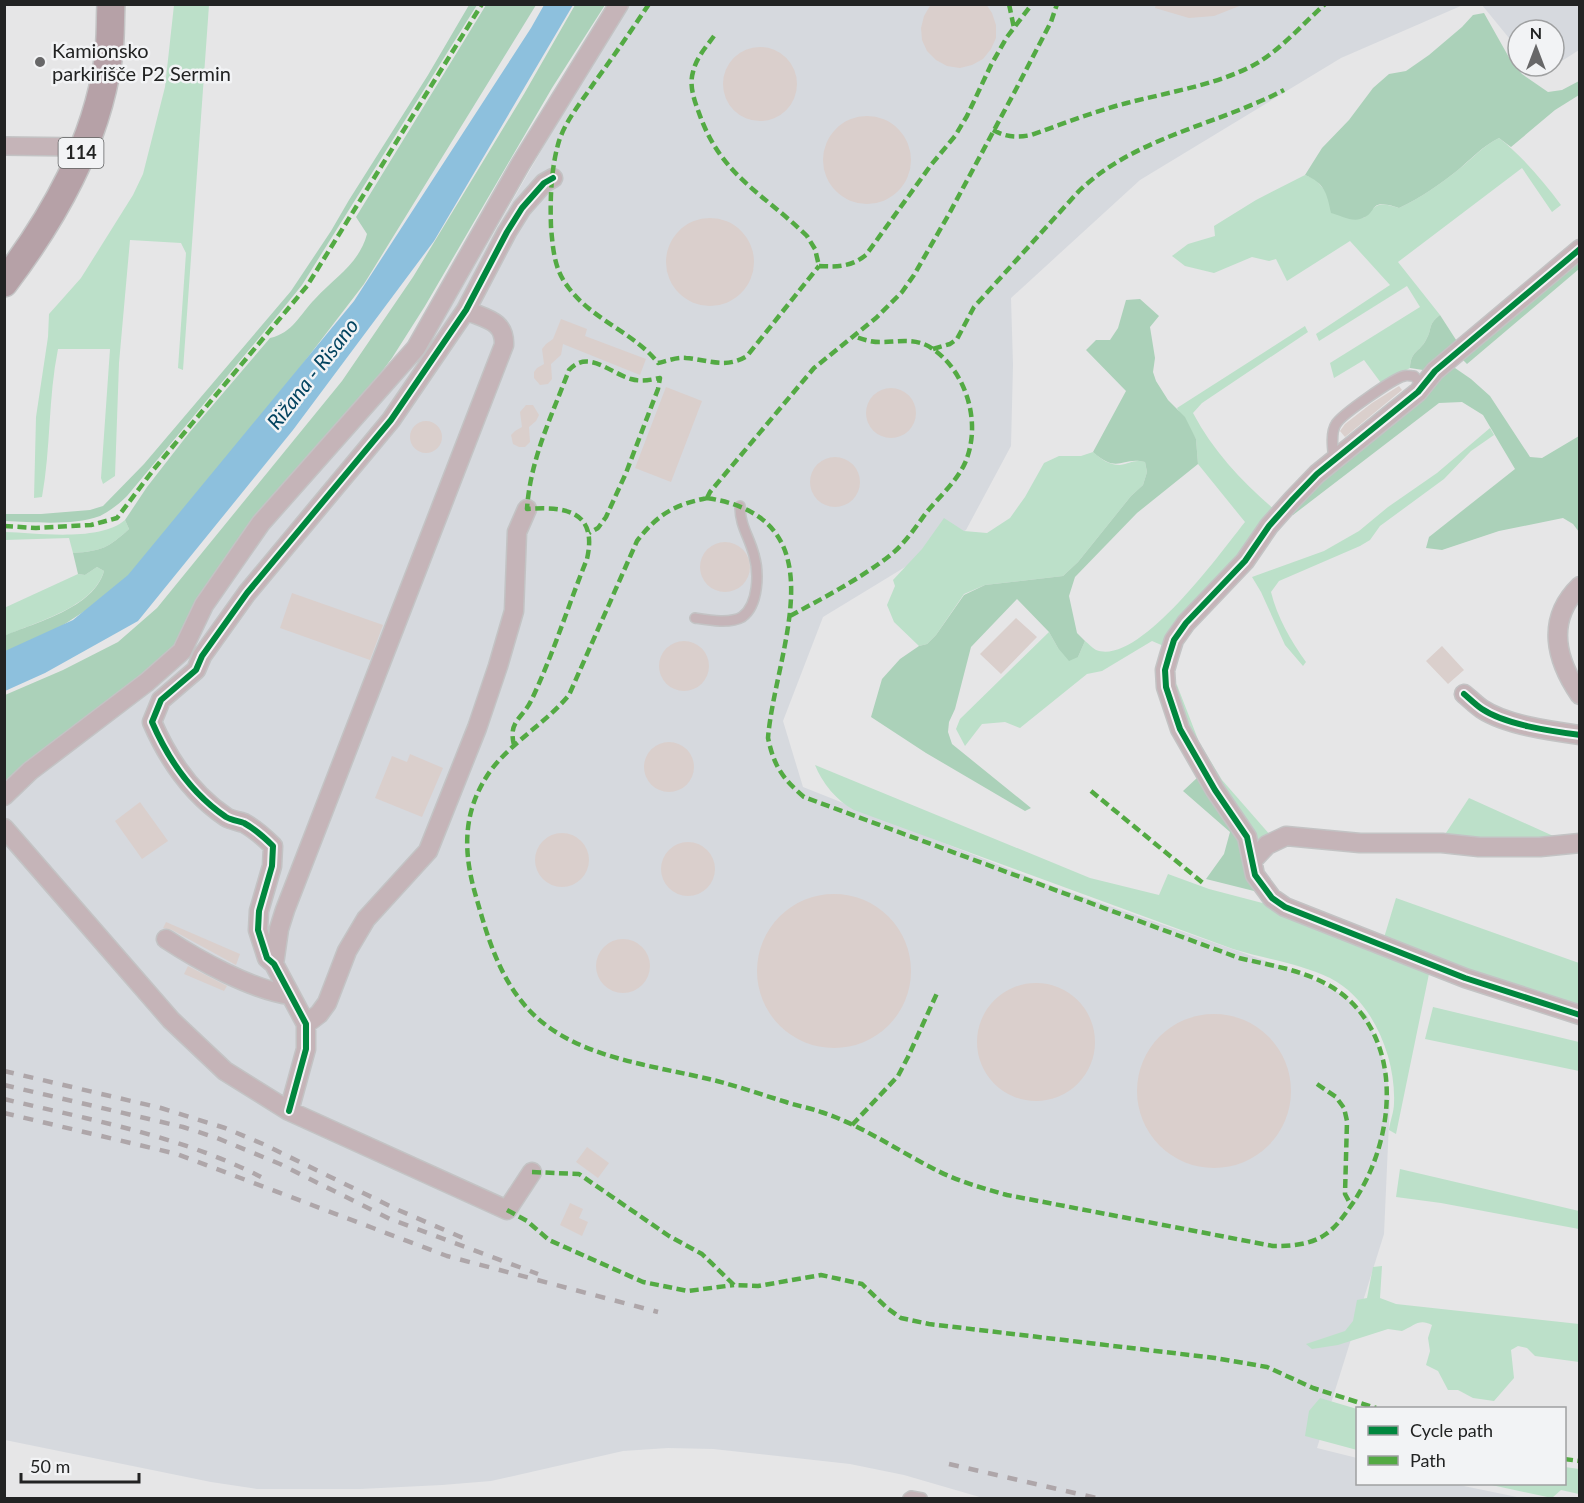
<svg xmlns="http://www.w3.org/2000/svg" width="1584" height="1503" font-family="Lato,sans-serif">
	<rect width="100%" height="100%" fill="#e6e6e7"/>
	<path fill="#d6d9de" d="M625,5H1463L1341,58L1140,180L1011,298L1013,365L1011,446L966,530L823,617L783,721L803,787L1047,884L1298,972L1343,995L1367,1015L1386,1067L1390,1100L1384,1234L1317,1448L1357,1458L1358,1484H1454L1522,1498H983L904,1475L850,1464L713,1449L668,1448L623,1451L491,1481L442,1485L360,1489H257L211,1482L5,1440V803L424,354Z
		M1482,5H1579V50L1554,66V30H1518V49Z"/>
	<path fill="#bce0c9" d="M174,5H209L183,370L178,368L186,253L181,243L130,240L119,363L115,476L103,484L101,478L110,349H58C48,398 51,448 42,497L34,498L36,417L48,337L49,314L81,278L133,195L143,174L165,87Z
		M1499,138C1523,157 1543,181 1561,205L1552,212L1522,168L1398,262L1440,315C1427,325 1433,328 1426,340C1419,353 1411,350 1410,368L1381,383L1364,360L1334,378L1330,363L1420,307L1407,286L1319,341L1316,334L1390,285L1350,241L1287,281L1276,259L1269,261L1252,257L1214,273L1185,266L1172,256L1188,244L1215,236L1214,226L1256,200L1305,175L1315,179L1327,193L1364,218C1377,203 1379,202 1399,208C1421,198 1440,184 1458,170C1472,159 1484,145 1499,138Z
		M1305,326L1308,332L1202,403L1193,413C1213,451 1242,482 1275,510L1166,647L1152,641L1102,671L1087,674L1020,728L1005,722L982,724L965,746L956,729L960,719L1049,632L1058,648L1078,657L1085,641C1088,643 1092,648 1096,650C1139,667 1221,552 1245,522L1198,464L1196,439L1177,408Z
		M1490,428L1494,435L1471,451L1444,479L1380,526L1370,540L1360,546L1279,581L1271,592C1277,617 1291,641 1306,662L1303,666L1285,645L1261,592L1252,577L1324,551L1359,531L1388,507L1437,473Z
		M1093,452C1101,459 1109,465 1120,465C1130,464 1133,459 1145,462L1147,472L1143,485L1131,496L1078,562L1063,576L985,585L964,594L936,635L927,644L919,646L894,622L887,605L895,586L893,580L922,549L944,518L964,531L987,533L1010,518L1025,497L1044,463L1059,456H1081Z
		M125,520L129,529C108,548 102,551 73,553L69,538L5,540V532C37,533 100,542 125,520Z
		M97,567L104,571C93,608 37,621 5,636L4,608L78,574L85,575Z
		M1170,678L1177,685L1199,742L1222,780L1271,836L1256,849L1192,743Z
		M815,765L1090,878L1159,895L1168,874L1209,889L1270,905L1430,969L1396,1134L1389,1130C1390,1121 1394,1112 1394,1103C1396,1057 1372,999 1330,978C1299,963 1265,959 1233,949L854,810C837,801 822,783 815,765Z
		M1469,798L1560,839H1442Z
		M1396,898L1579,963V1008L1383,941Z
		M1433,1007L1579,1042V1071L1425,1039Z
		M1400,1169L1579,1211V1229L1441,1203L1396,1197Z
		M1382,1266L1380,1298L1396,1304L1579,1324V1362L1535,1356L1527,1348L1518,1346L1511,1350L1514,1378L1494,1401L1473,1398L1458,1390H1448L1438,1371L1426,1365L1430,1351L1428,1338L1432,1325C1419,1318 1414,1326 1402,1331L1388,1329L1338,1345L1312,1349L1306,1344L1345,1331L1353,1321L1357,1300L1367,1298L1373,1267Z
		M1320,1398L1357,1409V1450L1305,1436L1309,1411Z
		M1565,1467L1579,1469V1494L1561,1490L1552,1498L1487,1484H1564Z"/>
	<path fill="#abd1b9" d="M469,5H477L302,285L264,332L127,496C119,504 110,511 100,516C73,526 33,522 5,521V514H41L90,510L103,506L144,464L291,291L331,231L349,200L428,75Z
		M486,5H536L364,284L190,511L111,594L37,642L5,656L4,636C36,622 94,608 104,571L97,567L85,575L78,574L73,553C102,551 108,548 129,529L125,520L147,487L189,433L270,338C293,333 300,314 315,299C335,277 359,264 367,234L356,217Z
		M575,5H605L552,88L425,306L392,358L346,419L253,523L221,565L196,603L178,647L100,710L48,746L28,763L5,788V695L63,670L118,642L157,608L342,381L413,277L524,94Z
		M1484,13L1511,61L1522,74L1548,92L1562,90L1579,81V95L1555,110L1511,147L1499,138C1484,145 1471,159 1458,170C1440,184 1421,198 1399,208C1365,197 1380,214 1360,219C1352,222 1339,215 1331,213C1327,194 1325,183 1305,175L1322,148L1349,120L1373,88L1389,74L1406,71L1429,55L1462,27L1473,15Z
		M1579,254V269L1467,364L1461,358Z
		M1140,299L1159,316L1150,327L1155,358L1153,372L1156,381L1168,400L1185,417L1196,439L1198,464L1137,513L1075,577L1069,596L1077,633L1085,641L1078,657L1069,661L1058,648L1049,632L1017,599L971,647L955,709L949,722L948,732L952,744L1031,808L1025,811L926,753L871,717L882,679L900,659L919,646L927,644L936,635L964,595L985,585L1063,576L1078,562L1131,496L1143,485L1147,472L1145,462C1121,456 1119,475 1093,452L1126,391L1086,350L1096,340H1110L1118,328L1126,300Z
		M1440,315L1460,346L1423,370L1410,368C1411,350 1419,353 1426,340C1433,328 1427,325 1440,315Z
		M1455,368L1471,379L1490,396L1530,457L1542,458L1579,436V532L1573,524L1563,518L1499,531L1442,550L1426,548L1429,537L1515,469L1483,415L1462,402L1439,403L1293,515L1282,517L1445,371Z
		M1198,777L1239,833L1255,887L1254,891L1206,879L1224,854L1230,832L1183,791Z"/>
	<path fill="#8dc0dd" d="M544,5H573L434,241L293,430L138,621L45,673L5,691V651L73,620L128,575L354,301L531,28Z"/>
	<path fill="#dacfcc" d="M931,4H986L992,13L996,25V38L991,49L983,59L972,65L960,68L947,66L936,60L927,51L922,40L921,28L924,16Z
		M1156,4H1242V5L1214,16L1189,18L1155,8Z
		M723 84a37 37 0 1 1 74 0a37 37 0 1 1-74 0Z
		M823 160a44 44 0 1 1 88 0a44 44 0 1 1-88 0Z
		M666 262a44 44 0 1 1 88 0a44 44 0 1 1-88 0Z
		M561,319L587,329L585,336L646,359L640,375L563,344L561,355L551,364L552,379L548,384L540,385L534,378V372L537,368L544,364L542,349L546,344L553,339Z
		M1399,386L1402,390L1345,437L1340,431L1345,424L1372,403Z
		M666,387L702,401L671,482L635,468Z
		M866 413a25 25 0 1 1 50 0a25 25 0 1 1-50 0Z
		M526,405H533L539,415L536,421L529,427L530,442L525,447H519L513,444L511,435L515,431L522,427L520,412Z
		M410 437a16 16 0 1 1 32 0a16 16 0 1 1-32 0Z
		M810 482a25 25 0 1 1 50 0a25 25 0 1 1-50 0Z
		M700 567a25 25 0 1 1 50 0a25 25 0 1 1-50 0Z
		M292,593L383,625L370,660L280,628Z
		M1016,618L1037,637L1001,674L980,654Z
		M659 666a25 25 0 1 1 50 0a25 25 0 1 1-50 0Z
		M1442,646L1464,670L1448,684L1426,661Z
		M644 767a25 25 0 1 1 50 0a25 25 0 1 1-50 0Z
		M410,754L443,768L422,817L375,798L392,756L407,762Z
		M140,802L168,841L142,859L115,821Z
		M535 860a27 27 0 1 1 54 0a27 27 0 1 1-54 0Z
		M661 869a27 27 0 1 1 54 0a27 27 0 1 1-54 0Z
		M757 971a77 77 0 1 1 154 0a77 77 0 1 1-154 0Z
		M166,922L240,954L236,965L172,930L163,928Z
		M596 966a27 27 0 1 1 54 0a27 27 0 1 1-54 0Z
		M188,966L227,986L224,991L184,974Z
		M977 1042a59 59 0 1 1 118 0a59 59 0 1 1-118 0Z
		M1137 1091a77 77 0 1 1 154 0a77 77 0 1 1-154 0Z
		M587,1147L609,1163L598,1178L576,1162Z
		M570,1203L583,1209L579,1218L588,1222L582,1236L560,1225Z"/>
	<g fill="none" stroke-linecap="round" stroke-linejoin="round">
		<g stroke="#c3c3c4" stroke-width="12">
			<path id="lane" d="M4,142L83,143
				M4,150L80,151
				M1334,461C1333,451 1330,433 1336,424C1341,415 1394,378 1404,376C1407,375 1411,376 1414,376L1423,386
				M695,618C708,620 730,624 742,617C759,605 759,572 754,555C749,536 740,526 740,506
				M908,1498L911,1496L922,1498"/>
		</g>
		<g stroke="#c3c3c4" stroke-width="21">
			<path id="street" d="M1580,249L1435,371L1418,392L1317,474L1293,499L1269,526L1245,561L1186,623L1174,640L1169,656L1165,670L1166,687L1180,729L1215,790L1247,837L1255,875L1272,898L1285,907L1465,978L1580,1015
				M1580,586C1545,620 1556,660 1580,695
				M1464,694C1470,699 1476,705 1482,709C1506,725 1551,731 1580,735
				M4,796L30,771L147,682L182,651L204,605L261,523L416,348L520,165L619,4
				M4,828L171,1020L225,1071L289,1111L507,1210L532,1172
				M1252,861L1267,845L1286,836L1360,843H1442L1479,847H1540L1580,843
				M166,939C198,960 252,990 290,995
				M274,964L279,929L285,910L504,345C505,320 485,319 466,310
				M306,1024L319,1014L327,1003L347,951L366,919L428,851L477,728L498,666L514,611L517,532L527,509
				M289,1111L306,1049V1024L274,964L267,958L258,930L259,911L272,866L273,846C264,837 255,829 244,823C238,821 231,820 226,817C192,794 168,759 152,722L161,700L196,670L202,656L247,593L391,420L466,310L507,232L522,208L544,183L553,178"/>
		</g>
		<g stroke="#c3c3c4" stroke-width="30">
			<path id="primary" d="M4,283C54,217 96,143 108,60C111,42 110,23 111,4"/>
		</g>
		<use href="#lane" stroke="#c5b4b8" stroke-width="9"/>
		<use href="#street" stroke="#c5b4b8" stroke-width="18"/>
		<use href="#primary" stroke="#b6a1a7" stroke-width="27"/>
		<path stroke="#aea6a9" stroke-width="4.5" stroke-dasharray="10 10" stroke-linecap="butt" d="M4,1071L161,1108L225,1128L263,1144L396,1209L463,1238
			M4,1085L183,1127L217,1138L280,1164L390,1219L538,1274
			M4,1099C91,1120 181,1136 261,1177
			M4,1113L177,1154L447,1256L658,1312
			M949,1464L1096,1498"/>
		<path stroke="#53aa43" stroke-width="4.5" stroke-dasharray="9 4.5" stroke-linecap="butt" d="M649,4C631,31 613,57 594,83C582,101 566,120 559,141C551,168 550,199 551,227C553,249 554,269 568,287C592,320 635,333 658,363C667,361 677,357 686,358C709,360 726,369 747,356L819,266
			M1009,4L1014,28
			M714,36C706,47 696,58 693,72C689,85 694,100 699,113C721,176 763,193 807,236L815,249L819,266
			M993,130C1006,137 1016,138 1031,135C1063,124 1095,111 1127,103C1169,92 1222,84 1259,62C1283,47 1304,23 1325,4
			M819,266C837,267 851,267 866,255L931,165L955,136L967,116L991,65L1007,37L1032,4
			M933,349L950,344L957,339L974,307L1079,191C1135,137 1217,125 1284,90
			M707,498C843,519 775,651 768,738C774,766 782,778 804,797L1239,958C1277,967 1319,972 1349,1000C1406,1053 1392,1149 1350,1207C1343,1217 1336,1227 1326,1234C1311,1245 1291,1246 1273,1246L1007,1195C982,1188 957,1181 934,1169C897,1150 861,1125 821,1112C810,1108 798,1106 786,1102C763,1095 740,1087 717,1081C654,1065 575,1059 529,1010C500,979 488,939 477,900C463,854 461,812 491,770C513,741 546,723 569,695L637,541C658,514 674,505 707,498Z
			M707,498L710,492L814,368L876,318L902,292L914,275L949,214L1014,93L1051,22L1057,4
			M4,526L36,528L91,525L117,518L154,469L307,286L482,4
			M790,616C823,598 858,580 888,557C903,546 915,528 926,513C939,497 957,481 965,463C982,424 967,373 933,349C916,337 899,342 880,342C870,342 862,339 853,336
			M514,745C508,721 522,719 531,701C553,655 568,606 587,559C598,511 565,506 527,509C530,460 552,415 569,370C588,349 610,373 631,379C641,382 650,380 660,378L658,389L626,473L606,517L598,528L589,533
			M1091,791L1203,883
			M1317,1084L1336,1097L1344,1108L1347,1121L1345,1194L1351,1205
			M852,1125L898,1076L908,1057L938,991
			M532,1172L579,1174L669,1236L702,1254L734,1285L758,1286L821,1275L862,1284L887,1308L901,1318L929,1324L1215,1358L1267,1367L1313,1388L1376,1408
			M507,1210L527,1221L549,1240L643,1282L688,1291L734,1285
			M1564,1459L1580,1461"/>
		<g stroke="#f2f3f5" stroke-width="10">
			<path id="cycleway" d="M1580,249L1435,371L1418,392L1317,474L1293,499L1269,526L1245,561L1186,623L1174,640L1169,656L1165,670L1166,687L1180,729L1215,790L1247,837L1255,875L1272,898L1285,907L1465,978L1580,1015
				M1464,694C1470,699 1476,705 1482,709C1506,725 1551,731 1580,735
				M289,1111L306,1049V1024L274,964L267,958L258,930L259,911L272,866L273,846C264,837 255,829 244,823C238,821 231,820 226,817C192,794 168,759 152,722L161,700L196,670L202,656L247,593L391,420L466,310L507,232L522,208L544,183L553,178"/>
		</g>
		<use href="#cycleway" stroke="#00873e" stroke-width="6"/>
	</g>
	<circle fill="#676768" stroke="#f2f3f5" stroke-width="2" cx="40" cy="62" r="6"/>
	<g text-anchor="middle" stroke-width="5" stroke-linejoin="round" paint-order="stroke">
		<rect fill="#f2f3f5" stroke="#606162" stroke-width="1.5" x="58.5" y="138" width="45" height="30" rx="4.5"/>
		<g font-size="18" font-weight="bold" fill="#222323">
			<text x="81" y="159">114</text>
		</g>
		<g font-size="20" fill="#222323" stroke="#f2f3f5" text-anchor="start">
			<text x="52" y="58">Kamionsko<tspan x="52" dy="23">parkirišče P2 Sermin</tspan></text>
		</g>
		<g font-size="21" font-style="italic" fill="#03435f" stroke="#f2f3f5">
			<text transform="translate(313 374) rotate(-52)" y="7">Rižana - Risano</text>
		</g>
	</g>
	<rect width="1584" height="1503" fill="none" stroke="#222323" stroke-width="12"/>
	<rect x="1356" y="1407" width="210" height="78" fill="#f2f3f5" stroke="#9fa0a1" stroke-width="1.5"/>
	<rect x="1368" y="1426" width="30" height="9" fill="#00873e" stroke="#9fa0a1" stroke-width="1.5"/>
	<text x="1410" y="1437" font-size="18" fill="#222323">Cycle path</text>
	<rect x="1368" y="1456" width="30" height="9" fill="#53aa43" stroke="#9fa0a1" stroke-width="1.5"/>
	<text x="1410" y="1467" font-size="18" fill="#222323">Path</text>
	<g transform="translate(1536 48)"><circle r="28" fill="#f2f3f5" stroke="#9fa0a1" stroke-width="1.5"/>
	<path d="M0-4.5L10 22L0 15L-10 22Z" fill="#676768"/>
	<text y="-9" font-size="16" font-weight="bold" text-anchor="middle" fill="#222323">N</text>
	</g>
	<path d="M21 1473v9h118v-9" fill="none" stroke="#222323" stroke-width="3"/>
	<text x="30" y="1473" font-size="18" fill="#222323" stroke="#f2f3f5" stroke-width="4.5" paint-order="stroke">50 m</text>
</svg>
